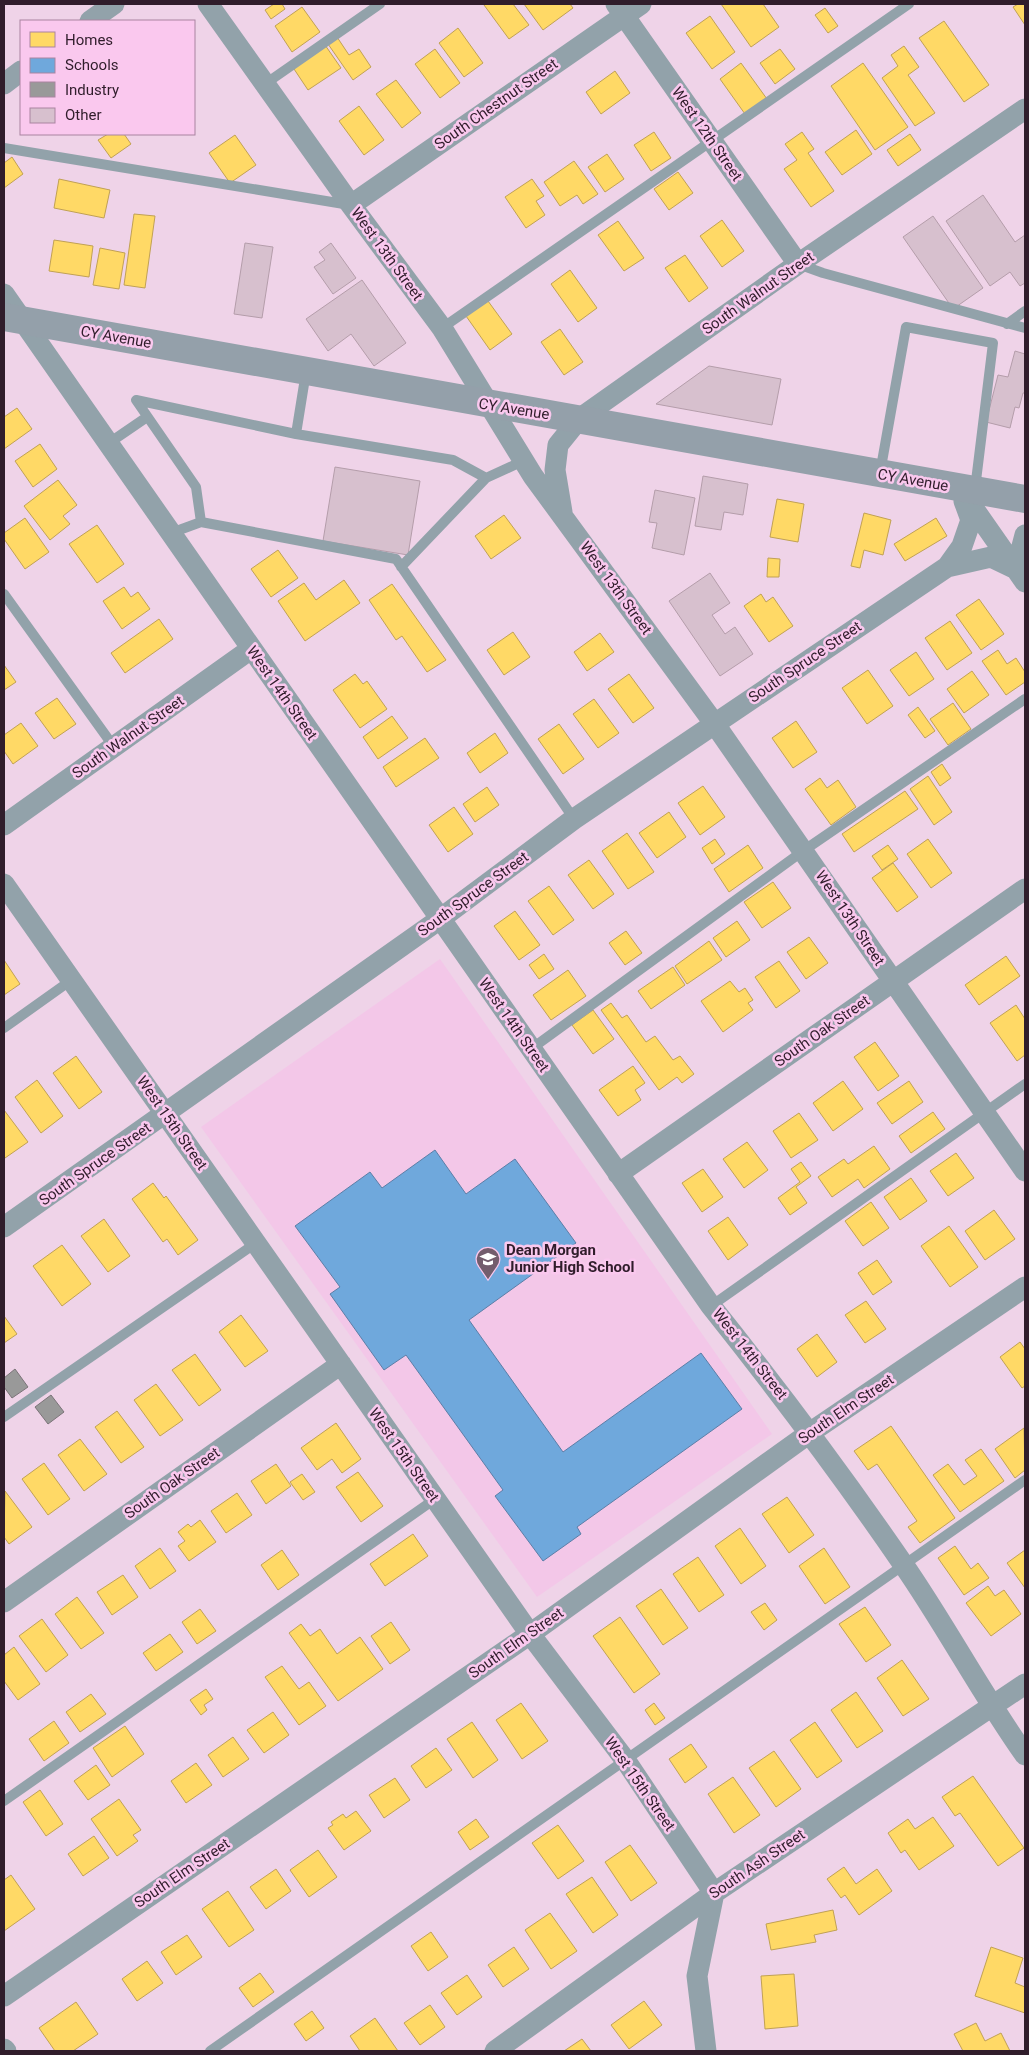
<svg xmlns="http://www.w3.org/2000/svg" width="1029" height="2055" font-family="Roboto,sans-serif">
	<rect width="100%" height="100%" fill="#efd3e8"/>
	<path fill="#f3c7e8" d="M440,959L772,1434L537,1597L201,1127Z"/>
	<path fill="#ffd966" stroke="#c1a154" d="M274,4H282L285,9L271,19L265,10Z
		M486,4H513L529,25L509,39L484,5Z
		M524,4H570L573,8L543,30Z
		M721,4H763L779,27L751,47Z
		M1018,4H1025V25L1013,7Z
		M302,7L320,32L292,52L275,26Z
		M825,8L838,26L828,33L815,15Z
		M710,16L735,52L712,69L686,33Z
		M944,21L989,85L964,102L919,38Z
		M458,28L483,63L464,77L439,43Z
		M337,37L349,55L359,49L371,67L353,80L328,44Z
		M325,45L341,68L308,90L292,66Z
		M904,46L919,67L908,75L935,113L915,126L882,78L898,66L891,55Z
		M435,49L460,83L440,98L415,64Z
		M780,49L795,69L775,84L760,63Z
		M741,63L767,99L745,114L720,79Z
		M863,63L908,127L875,150L831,86Z
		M615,71L630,93L601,114L586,92Z
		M396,80L421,113L402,128L376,94Z
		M359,106L384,140L364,155L339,121Z
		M856,130L872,154L842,175L825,152Z
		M654,132L671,158L651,171L634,145Z
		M802,132L814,149L808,153L834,191L811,207L784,169L797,160L785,144Z
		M108,134H124L131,144L111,158L98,140Z
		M910,134L921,150L898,166L887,150Z
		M235,135L256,165L230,183L209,153Z
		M607,154L624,179L605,192L588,167Z
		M12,157L23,174L4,188V163Z
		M574,161L598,194L583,204L577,195L560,206L544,182Z
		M678,172L693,193L669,210L654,189Z
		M59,179L110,190L104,218L54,208Z
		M532,179L544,196L536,201L545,215L526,228L505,197Z
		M134,214L155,216L145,288L124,285Z
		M722,220L744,251L722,267L700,236Z
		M618,221L644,258L624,271L598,235Z
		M54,240L93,246L89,277L49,271Z
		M100,248L125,253L119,289L93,285Z
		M685,255L708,288L689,302L665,268Z
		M570,270L597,308L578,322L551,284Z
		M488,301L512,334L490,350L466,316Z
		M560,329L583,362L564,375L541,342Z
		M17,408L32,429L4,449V417Z
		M40,444L57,469L33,487L15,461Z
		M58,480L77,505L63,516L70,524L50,540L24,506Z
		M777,499L804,504L798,542L770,537Z
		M864,513L891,520L883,555L864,550L860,568L851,566Z
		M504,515L521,538L491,559L475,536Z
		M25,518L49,552L25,569L4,539V533Z
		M936,518L947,536L905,561L894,544Z
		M97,525L124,564L97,583L69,544Z
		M278,550L298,578L271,597L251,569Z
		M768,558L780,559L779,577H767Z
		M344,580L360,603L305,641L278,601L304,583L316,600Z
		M392,584L446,660L427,672L402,636L396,640L369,600Z
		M124,587L131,597L138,592L150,609L122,629L103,601Z
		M761,594L766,602L773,597L793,626L769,642L744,606Z
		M979,599L1004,634L981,650L956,615Z
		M159,619L173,639L125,673L111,653Z
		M950,621L972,653L947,670L925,638Z
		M513,632L530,657L504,675L487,650Z
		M600,633L614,652L587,671L574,652Z
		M998,650L1007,664L1016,658L1025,672V682L1006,695L982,661Z
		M916,652L934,679L909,696L890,670Z
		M4,665L16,682L4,690Z
		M868,670L893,706L867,724L842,688Z
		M972,671L989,695L964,713L947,689Z
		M355,674L363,684L367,681L387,709L360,728L333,690Z
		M629,674L654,708L633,723L608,689Z
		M57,698L76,724L54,739L35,713Z
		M594,699L619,733L598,748L573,714Z
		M953,703L971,729L948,745L930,719Z
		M918,707L935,731L925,738L908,715Z
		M392,716L408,738L378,759L363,737Z
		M796,721L817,752L793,768L772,738Z
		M21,723L38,746L13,764L4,751V735Z
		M559,724L584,759L563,774L538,739Z
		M495,733L508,753L480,773L467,753Z
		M425,738L439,758L396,787L383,767Z
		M942,764L951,778L940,786L931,772Z
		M928,776L952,812L934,825L910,789Z
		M820,778L827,788L838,780L856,807L831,825L805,789Z
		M703,786L725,817L700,835L678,803Z
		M487,787L499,805L475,822L463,804Z
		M905,791L918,809L854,852L842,834Z
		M454,807L473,834L448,852L429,825Z
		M669,812L686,837L657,858L639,833Z
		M627,833L654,872L628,889L602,851Z
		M715,839L725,854L712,864L702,848Z
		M928,839L952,873L931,888L907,854Z
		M748,845L763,868L729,892L714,869Z
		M888,845L898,859L882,870L872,856Z
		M589,860L614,894L593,909L568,875Z
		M893,863L918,897L897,912L872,878Z
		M773,882L791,908L762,928L744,902Z
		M549,886L574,920L553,935L528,901Z
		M515,911L540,945L519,960L494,926Z
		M737,921L750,940L726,957L713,938Z
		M626,931L642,953L625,965L609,943Z
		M809,937L828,963L806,979L787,952Z
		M709,941L722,960L687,984L675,966Z
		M544,954L554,969L539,979L529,965Z
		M1006,956L1020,976L979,1005L965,985Z
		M4,960L20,984L4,995Z
		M779,961L800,991L776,1008L755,977Z
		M673,967L685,985L651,1009L638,991Z
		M568,970L586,996L551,1020L533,995Z
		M730,981L739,992L745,988L753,1000L748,1003L753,1010L723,1032L701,1001Z
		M611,1003L622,1018L627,1015L646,1042L655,1036L673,1060L680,1056L694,1074L682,1083L677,1077L659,1090L601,1010Z
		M1016,1005L1025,1019V1055L1017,1061L990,1023Z
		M593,1010L614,1039L593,1054L572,1025Z
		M875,1042L899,1076L878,1091L854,1057Z
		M76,1056L102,1092L79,1109L53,1073Z
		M633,1066L645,1083L635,1090L641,1100L618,1116L599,1090Z
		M37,1080L63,1116L41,1133L15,1097Z
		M843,1081L863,1109L833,1131L813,1103Z
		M909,1081L923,1102L892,1124L877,1103Z
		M4,1110L28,1142L5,1158L4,1156Z
		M933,1112L945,1129L911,1153L899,1136Z
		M799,1113L818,1140L791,1158L773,1131Z
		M747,1142L768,1170L744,1188L723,1159Z
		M874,1146L890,1169L864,1188L858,1179L832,1197L818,1177L844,1159L848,1164Z
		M956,1153L974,1178L948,1196L930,1171Z
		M801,1162L811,1176L796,1187L807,1203L790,1215L778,1198L800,1182L791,1169Z
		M703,1169L723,1197L702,1212L682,1183Z
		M911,1178L927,1201L900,1220L884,1197Z
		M153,1183L164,1198L166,1196L198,1240L178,1255L167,1239L163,1242L132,1199Z
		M871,1202L889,1228L863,1246L845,1221Z
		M994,1210L1015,1239L985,1260L965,1231Z
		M728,1217L748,1245L728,1260L708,1231Z
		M104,1219L130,1256L108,1272L81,1236Z
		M949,1226L978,1267L950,1287L921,1246Z
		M62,1245L91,1284L62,1306L33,1266Z
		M877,1260L892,1282L873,1295L858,1273Z
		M866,1301L886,1329L865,1343L845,1315Z
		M241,1315L268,1351L245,1367L219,1332Z
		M4,1316L17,1334L4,1343Z
		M817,1334L837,1362L817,1377L797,1349Z
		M1020,1342L1025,1349V1386L1022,1388L1000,1357Z
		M195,1354L221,1390L199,1406L172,1370Z
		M156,1384L183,1420L160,1436L134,1400Z
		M117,1411L144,1447L121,1463L95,1427Z
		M336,1423L361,1459L342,1473L332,1459L317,1470L301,1448Z
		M891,1426L955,1518L920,1543L908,1527L917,1521L877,1464L868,1470L854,1451Z
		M1024,1428L1025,1470L1015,1478L995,1449Z
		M80,1439L107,1474L84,1491L58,1455Z
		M981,1449L1004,1481L960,1512L933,1475L948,1464L964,1485L977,1476L965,1460Z
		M44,1463L70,1499L48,1515L22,1479Z
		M276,1464L291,1486L266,1504L251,1481Z
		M358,1472L383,1506L361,1522L336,1487Z
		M302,1474L315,1492L303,1500L290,1482Z
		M5,1491L32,1527L9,1544L4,1537Z
		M237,1493L252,1515L226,1533L211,1511Z
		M787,1497L814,1535L789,1553L762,1514Z
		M200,1520L216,1542L189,1561L178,1546L185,1541L178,1532L188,1524L191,1527Z
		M740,1528L766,1566L741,1584L715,1546Z
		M413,1534L428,1556L385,1586L370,1564Z
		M955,1546L971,1569L978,1563L989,1578L964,1595L938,1558Z
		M160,1548L176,1571L150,1589L135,1566Z
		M824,1548L850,1587L825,1604L799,1566Z
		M282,1550L299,1575L278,1590L261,1565Z
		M1025,1550V1588L1007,1563Z
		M698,1557L724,1595L699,1612L673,1574Z
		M123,1575L138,1597L112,1615L97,1592Z
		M988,1586L995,1596L1004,1590L1021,1614L991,1636L966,1603Z
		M661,1589L688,1628L663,1645L636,1606Z
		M77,1597L104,1633L81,1649L55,1614Z
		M765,1603L777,1620L764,1630L751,1612Z
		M865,1607L891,1645L866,1662L839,1624Z
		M200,1609L216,1631L197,1644L182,1622Z
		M620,1617L660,1674L634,1693L593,1636Z
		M42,1619L68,1655L46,1672L19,1636Z
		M391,1622L410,1650L390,1664L371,1636Z
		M301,1624L310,1636L320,1629L337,1654L360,1637L383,1669L338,1701L289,1633Z
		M170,1634L183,1652L156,1671L143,1653Z
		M14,1647L40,1684L18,1700L4,1681V1655Z
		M902,1660L929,1699L903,1716L877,1678Z
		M282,1666L299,1689L309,1682L326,1706L299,1725L265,1677Z
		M206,1689L213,1699L204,1705L207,1710L201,1715L190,1700Z
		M856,1692L883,1731L857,1748L831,1710Z
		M91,1694L106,1714L80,1732L66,1712Z
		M521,1703L548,1741L522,1759L496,1720Z
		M654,1703L665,1718L655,1725L645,1710Z
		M273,1712L289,1735L264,1753L247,1730Z
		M54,1721L69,1743L44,1761L29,1739Z
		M472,1722L498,1760L473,1778L447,1739Z
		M815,1722L842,1761L817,1778L790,1740Z
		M125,1726L144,1754L112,1777L93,1748Z
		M233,1737L249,1759L223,1777L208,1755Z
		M691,1744L707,1767L685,1783L669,1759Z
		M436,1748L452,1770L426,1788L411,1766Z
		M774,1751L801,1789L776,1807L749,1768Z
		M196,1763L212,1785L186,1803L171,1781Z
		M96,1765L110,1785L88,1800L74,1781Z
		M973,1776L1024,1848L998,1866L960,1813L955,1816L942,1797Z
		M733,1777L760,1815L734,1833L708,1794Z
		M395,1778L410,1800L384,1818L369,1795Z
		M40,1790L63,1824L46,1836L23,1802Z
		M119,1799L141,1830L133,1835L138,1841L117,1856L91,1819Z
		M356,1811L371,1831L344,1850L328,1828L333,1825L331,1822L343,1814L346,1818Z
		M933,1817L954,1846L919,1870L905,1850L901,1853L888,1833L908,1819L915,1829Z
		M476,1819L489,1837L470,1850L458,1832Z
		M558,1825L584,1861L558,1879L532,1843Z
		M94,1836L109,1858L83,1876L68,1854Z
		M630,1845L657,1883L631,1901L605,1862Z
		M318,1850L337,1877L309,1897L290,1870Z
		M844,1867L856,1884L877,1869L892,1891L859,1915L845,1895L841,1898L827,1879Z
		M276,1869L291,1891L266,1909L250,1887Z
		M11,1875L35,1909L4,1931V1880Z
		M592,1877L618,1915L593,1933L566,1894Z
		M228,1891L254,1930L229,1947L202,1909Z
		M833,1910L837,1930L814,1935L816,1942L771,1950L766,1924Z
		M550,1913L577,1951L551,1969L525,1930Z
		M431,1932L448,1957L428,1971L411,1946Z
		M187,1935L202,1957L176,1975L161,1952Z
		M514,1947L529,1969L503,1987L488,1965Z
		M991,1947L1023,1958L1015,1983L1025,1987V2013L975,1996Z
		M147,1961L163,1983L137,2001L122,1979Z
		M260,1973L274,1992L253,2007L239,1988Z
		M794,1974L798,2026L765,2029L761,1976Z
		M467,1975L482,1997L457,2015L441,1993Z
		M644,2001L662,2025L629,2049L611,2025Z
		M76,2002L98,2034L73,2051H55L39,2028Z
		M430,2005L445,2027L420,2045L404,2023Z
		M312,2011L324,2028L306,2041L294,2024Z
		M375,2018L398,2051H360L350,2036Z
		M976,2023L985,2041L1001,2033L1010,2051H963L954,2034Z
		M582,2039L591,2051H564Z"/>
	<path fill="#6fa8dc" stroke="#5c7ea7" d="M435,1150L466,1194L515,1159L576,1243L469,1320L563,1452L701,1353L742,1409L577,1527L581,1534L543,1561L495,1496L503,1490L406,1355L384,1370L330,1294L340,1287L295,1226L370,1172L382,1188Z"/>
	<path fill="#999" stroke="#7a7478" d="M15,1369L28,1387L12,1398L4,1387V1378Z
		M51,1395L64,1412L48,1424L35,1407Z"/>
	<path fill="#d7c0ce" stroke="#b49daa" d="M983,195L1015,242L1025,235V283L1020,286L1010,272L990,286L946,221Z
		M933,216L983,288L953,309L903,237Z
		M245,243L273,247L262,318L234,314Z
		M331,243L356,278L333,294L314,267L325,260L319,252Z
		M362,280L406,343L374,366L351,334L328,351L306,319Z
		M1015,351L1025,354V393H1023L1019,408L1015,407L1010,428L986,422L998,375L1008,377Z
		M709,366L781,379L772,425L656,404Z
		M335,467L420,481L408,555L323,541Z
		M703,476L748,484L743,515L724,512L721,530L695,526Z
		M655,490L695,498L684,555L652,548L657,523L649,522Z
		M710,573L730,603L712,615L725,634L735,627L753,654L720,676L669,601Z"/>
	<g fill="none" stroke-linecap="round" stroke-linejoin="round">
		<path stroke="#92a2aa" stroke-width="10" d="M265,84L380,4
			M4,148L350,205
			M798,264L823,273L1025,328
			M1007,324L1025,311
			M442,328L909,4
			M296,434L453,460L486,478L523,461
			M109,443L147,417
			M880,473L906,327L993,343L975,489
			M201,522L196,487L136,400L296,434L306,372
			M171,533L201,522L396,559L574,819
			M401,567L486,478
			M4,594L114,747
			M4,1028L70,981
			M531,1049L803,851L1025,699
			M711,1306L1025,1084
			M4,1417L256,1243
			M4,1801L435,1499
			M210,2051L1025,1480"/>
		<path stroke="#92a2aa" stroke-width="21" d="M208,4L351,205L442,328L533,476L714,723L1025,1171
			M616,4L798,264
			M90,21L114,4
			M4,84L21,71
			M351,205L641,4
			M4,294L711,1306C778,1390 842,1475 903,1564C946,1626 981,1693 1025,1755
			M960,489L1025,582
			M562,512L555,470L558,445L579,419L798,264L1025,109
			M947,567L962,546L971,520L964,501
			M4,825L251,649
			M4,884L530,1634L626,1761L714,1893L697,1976L706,2051
			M618,1174L1025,889
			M4,1227L440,919L574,819L947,567L991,557L1016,569L1025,535
			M4,1602L341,1364
			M4,1996L530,1634L811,1432L1025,1287
			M4,2049L6,2051
			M495,2051L714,1893L1025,1684"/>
		<path stroke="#94a0aa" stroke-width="28" d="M4,317L1025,499"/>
	</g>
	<defs>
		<g id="school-pin" transform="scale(1.25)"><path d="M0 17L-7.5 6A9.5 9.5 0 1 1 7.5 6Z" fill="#735d6d" stroke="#fac8ee"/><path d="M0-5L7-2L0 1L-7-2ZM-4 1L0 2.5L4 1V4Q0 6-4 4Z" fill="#fff"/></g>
	</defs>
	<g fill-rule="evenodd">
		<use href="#school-pin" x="488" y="1259"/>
	</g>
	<g text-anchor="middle" stroke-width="5" stroke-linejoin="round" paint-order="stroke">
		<g font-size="15" fill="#301d2b" stroke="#fac8ee">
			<text transform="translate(496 104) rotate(-35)" y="5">South Chestnut Street</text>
			<text transform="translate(707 134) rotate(55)" y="5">West 12th Street</text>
			<text transform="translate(387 254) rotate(54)" y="5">West 13th Street</text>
			<text transform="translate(758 293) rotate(-35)" y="5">South Walnut Street</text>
			<text transform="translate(116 337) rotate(10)" y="5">CY Avenue</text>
			<text transform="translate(514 409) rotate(9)" y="5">CY Avenue</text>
			<text transform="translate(913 480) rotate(10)" y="5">CY Avenue</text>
			<text transform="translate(616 588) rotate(54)" y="5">West 13th Street</text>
			<text transform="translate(805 662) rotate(-34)" y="5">South Spruce Street</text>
			<text transform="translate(282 693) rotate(55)" y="5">West 14th Street</text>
			<text transform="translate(128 737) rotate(-35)" y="5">South Walnut Street</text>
			<text transform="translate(473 894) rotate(-36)" y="5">South Spruce Street</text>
			<text transform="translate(850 918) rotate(56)" y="5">West 13th Street</text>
			<text transform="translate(514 1025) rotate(55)" y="5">West 14th Street</text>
			<text transform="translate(822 1031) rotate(-35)" y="5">South Oak Street</text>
			<text transform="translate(172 1123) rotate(55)" y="5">West 15th Street</text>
			<text transform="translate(95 1164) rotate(-35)" y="5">South Spruce Street</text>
			<text transform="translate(750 1354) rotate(52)" y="5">West 14th Street</text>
			<text transform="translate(846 1409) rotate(-34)" y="5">South Elm Street</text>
			<text transform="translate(404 1455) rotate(55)" y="5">West 15th Street</text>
			<text transform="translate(172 1483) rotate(-35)" y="5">South Oak Street</text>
			<text transform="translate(516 1643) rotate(-35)" y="5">South Elm Street</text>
			<text transform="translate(640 1784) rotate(55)" y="5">West 15th Street</text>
			<text transform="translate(757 1864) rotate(-34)" y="5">South Ash Street</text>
			<text transform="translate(182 1873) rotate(-34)" y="5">South Elm Street</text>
		</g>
		<g font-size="15" font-weight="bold" fill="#301d2b" stroke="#fac8ee" text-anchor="start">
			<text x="506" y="1255">Dean Morgan<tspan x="506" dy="17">Junior High School</tspan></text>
		</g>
	</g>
	<rect width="1029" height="2055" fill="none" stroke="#301d2b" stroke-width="10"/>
	<rect x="20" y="20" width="175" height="115" fill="#fac8ee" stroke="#a984a0"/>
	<rect x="30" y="32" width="25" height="15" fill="#ffd966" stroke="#a984a0"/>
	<text x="65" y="45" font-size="15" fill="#301d2b">Homes</text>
	<rect x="30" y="58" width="25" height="15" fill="#6fa8dc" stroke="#a984a0"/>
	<text x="65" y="70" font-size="15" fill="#301d2b">Schools</text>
	<rect x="30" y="82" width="25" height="15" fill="#999999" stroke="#a984a0"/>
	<text x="65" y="95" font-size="15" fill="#301d2b">Industry</text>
	<rect x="30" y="108" width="25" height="15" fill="#d7c0ce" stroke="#a984a0"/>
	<text x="65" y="120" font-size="15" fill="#301d2b">Other</text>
</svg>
